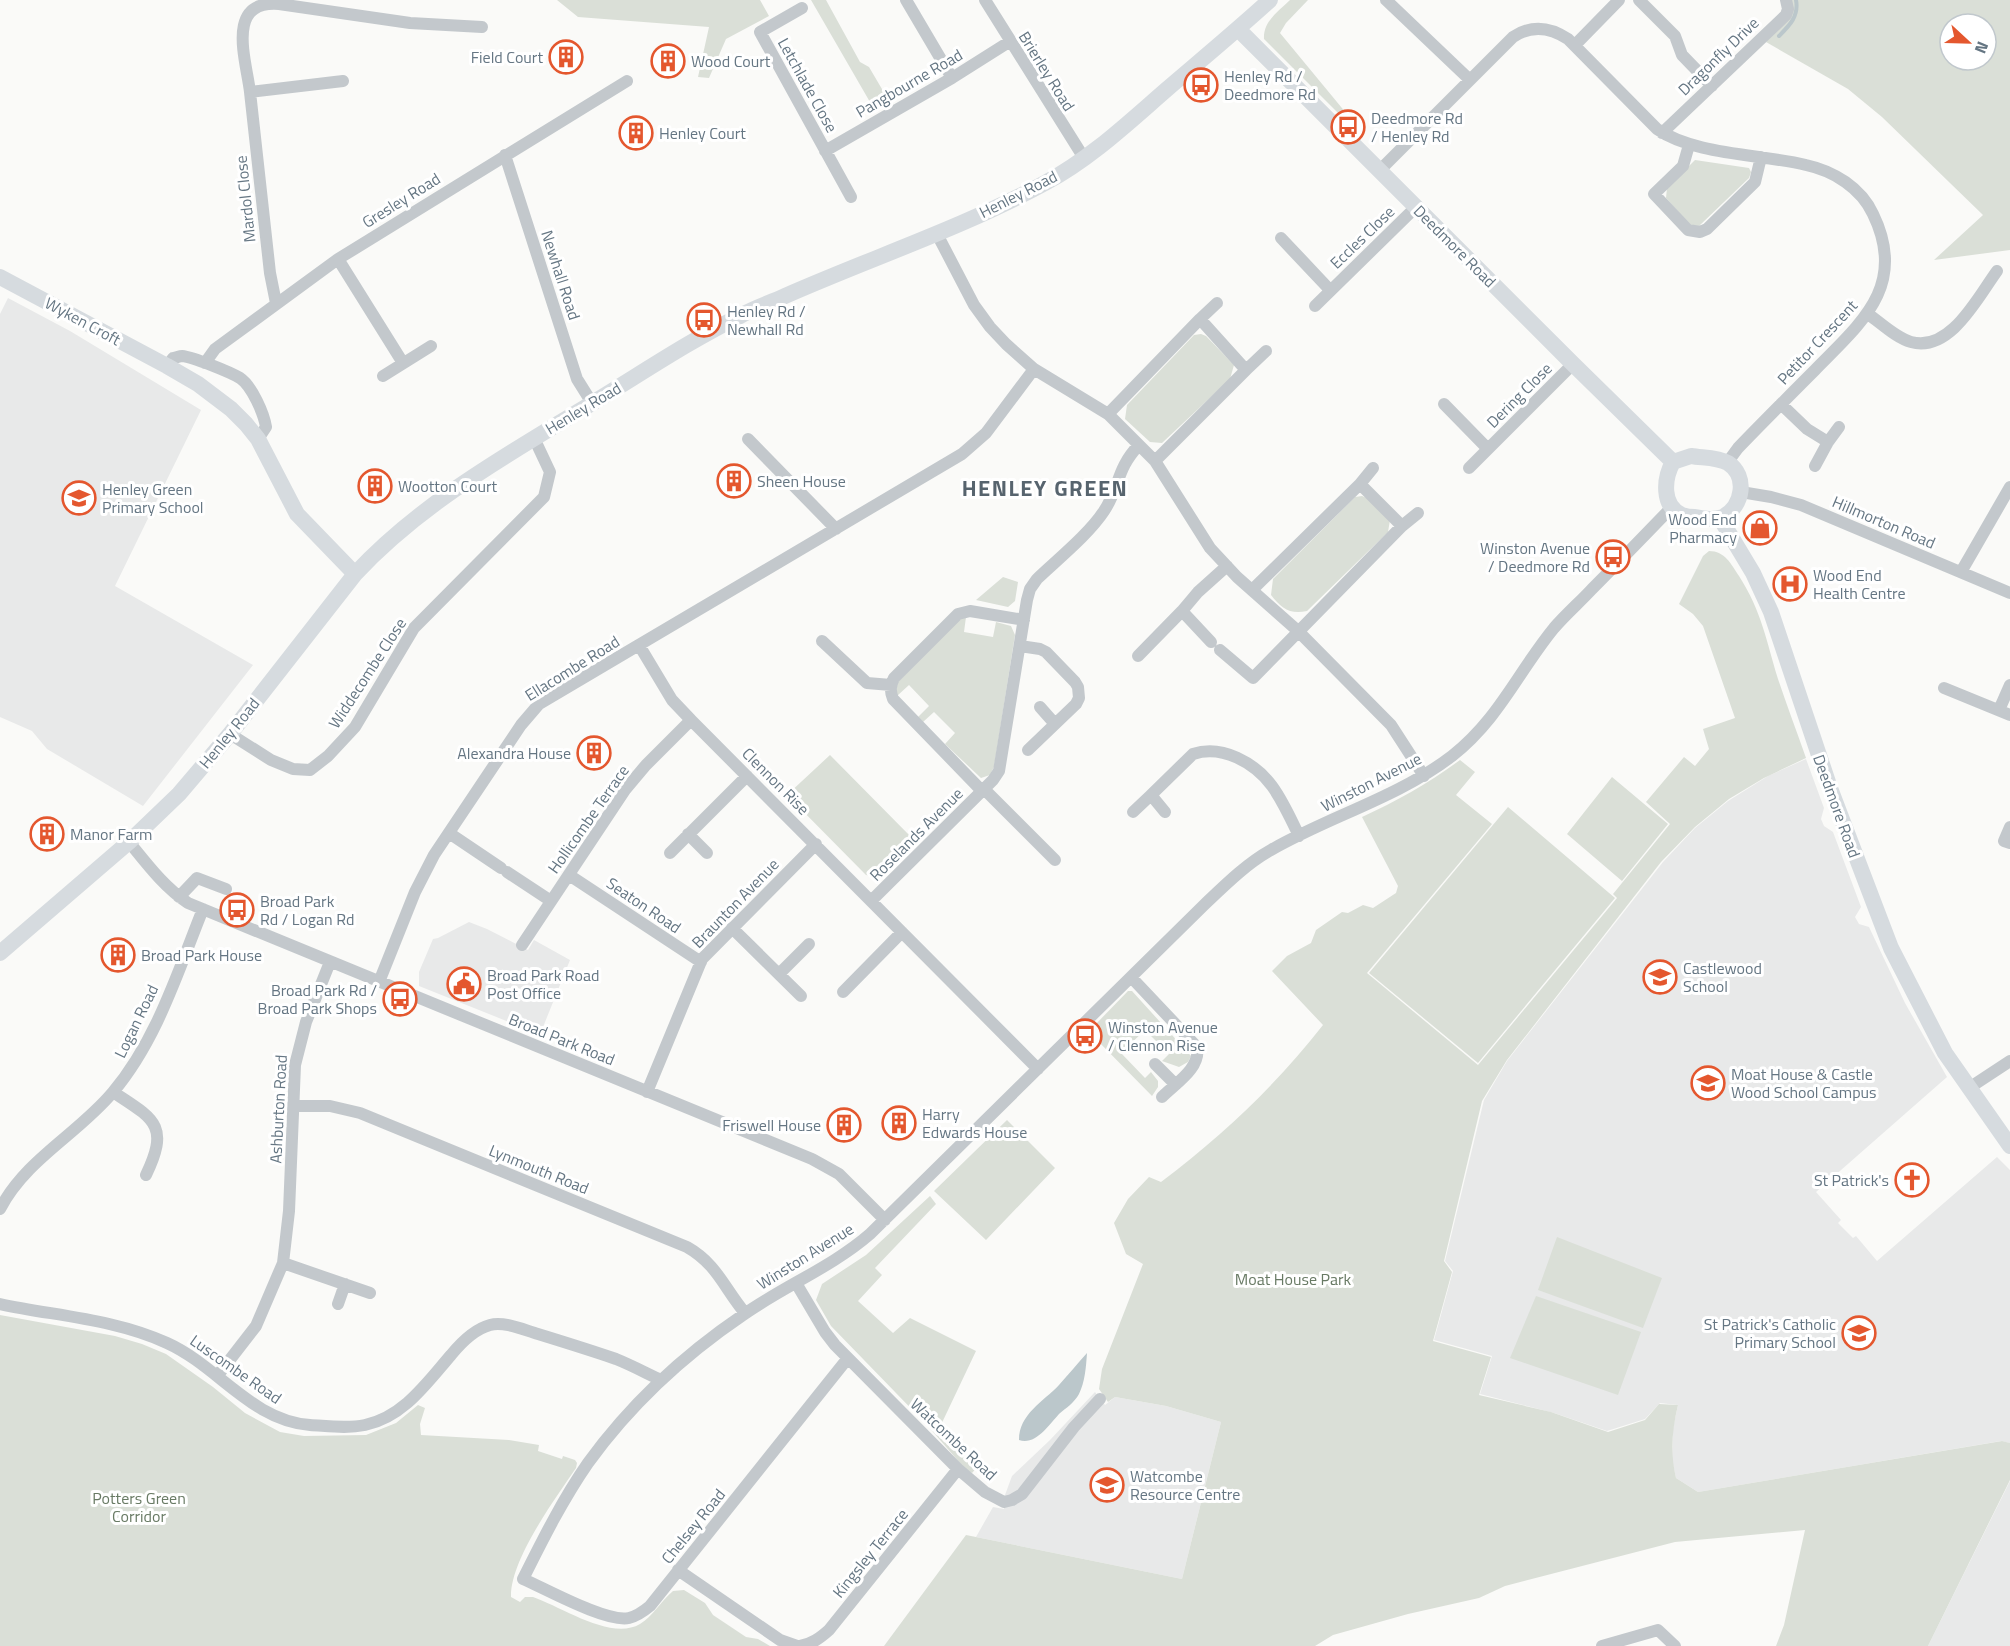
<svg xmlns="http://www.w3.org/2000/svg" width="2010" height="1646" font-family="'Titillium Web',sans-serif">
	<rect width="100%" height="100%" fill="#fafaf8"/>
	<path fill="#e8e9e9" d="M8,298L70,331L201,410L115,586L253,665L143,806L47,749L32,731L0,717V314Z
		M1806,759L1824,808L1821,819L1824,826L1833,832L1861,907L1855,917L1859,924L1869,927L1905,1003L1947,1077L1816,1192L1841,1220L1838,1223L1853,1238L1856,1236L1877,1261L1997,1157L2010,1170V1443L2001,1441L1698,1492L1676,1478L1672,1460L1673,1428L1678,1405L1660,1403L1645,1419L1607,1431L1554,1413L1480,1394L1492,1356L1434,1340L1453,1271L1445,1261L1484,1100L1507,1061L1663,862L1695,828L1728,801L1768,776Z
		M469,922L487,929L528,950L534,940L570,960L539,1037L534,1032L419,986V972L433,939L438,938Z
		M1095,1392L1105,1405L1115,1397L1166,1406L1221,1422L1182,1579L976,1537L993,1507L1004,1509L1005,1495L1012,1476L1050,1440Z
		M2010,1481V1646H1928Z"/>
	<path fill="#dadfd7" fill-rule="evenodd" d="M557,0H760L769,16L726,39L709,78L698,77L709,27L578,17Z
		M811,0H826L860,62L869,67L889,101L874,109Z
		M1290,0H1308L1286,23L1280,33L1351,119V126L1264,39C1263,21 1278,12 1290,0Z
		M1792,0H2010V250L1934,260L1983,215L1882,117L1848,89L1766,42ZM1950,24H1986V60H1950Z
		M1695,160L1749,168L1751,172L1749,178L1699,226H1691L1666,198L1667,188Z
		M1201,334L1206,336L1234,365L1230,379L1162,443L1150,442L1125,419L1127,405L1194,335Z
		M1362,496L1369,499L1390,520L1388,532L1307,611C1290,615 1281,608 1271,595L1273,579L1355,497Z
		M1709,551C1725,551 1731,564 1739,576C1762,612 1766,640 1778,679C1787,706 1797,732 1806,758L1764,778L1729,799L1695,827L1661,862L1507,1060L1482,1101L1444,1261L1452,1272L1433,1341L1491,1357L1479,1395L1551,1412L1608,1432L1645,1420L1659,1404L1678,1405C1672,1430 1670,1453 1676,1478L1698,1492L2002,1441L2010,1443V1480L1928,1646H1776L1784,1625L1805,1530L1675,1542L1505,1586L1479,1598L1408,1614L1333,1635L1315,1646H884L966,1535L1182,1579L1221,1422L1166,1406L1115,1397L1108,1402L1099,1389L1102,1369L1143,1264L1126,1254L1114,1223L1128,1199L1149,1177L1161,1182C1223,1135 1275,1086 1323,1025L1272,971L1287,956L1311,943L1316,930L1342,912L1348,913L1363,905L1373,908L1396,893L1398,886L1362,817C1397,801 1429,783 1460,760L1475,772L1456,795L1492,824L1367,973L1478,1065L1617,898L1613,894L1670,824L1646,802L1684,757L1695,766L1709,749L1703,729L1735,718L1703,626L1693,614L1679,604L1703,556Z
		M1003,577L1018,582L1015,601L1008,607L976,600Z
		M966,617L964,632L993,637L996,622L1011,626L1015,635L994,767L990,775L981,778L945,744L955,733L934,712L923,722L918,717L929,706L909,685L897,696L896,684L960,618Z
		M830,755L914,840C903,851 882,878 866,875L787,795Z
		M1612,777L1668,824L1622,881L1567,834Z
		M1508,807L1615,898L1478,1063L1369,973Z
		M1128,991H1132L1191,1056L1188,1062L1179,1067L1162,1061L1169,1054L1145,1030L1121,1053L1145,1078L1151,1072L1158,1081V1087L1152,1096L1094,1037V1026Z
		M1007,1120L1055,1168L986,1240L934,1191Z
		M930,1196L936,1204L875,1268L882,1275L858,1301L893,1333L910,1318L976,1351L939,1429L952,1436L980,1464L972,1473L966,1470L928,1426L831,1326L816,1300L822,1284L866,1255Z
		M1557,1237L1662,1278L1643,1328L1538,1290Z
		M1536,1296L1641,1332L1618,1395L1510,1358Z
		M0,1315L115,1336L142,1344L166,1354L213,1387L245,1413L280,1432L304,1436L366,1435L396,1423L418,1405L425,1408L420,1424L421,1435L509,1440L539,1445L538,1451L562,1459L563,1456L575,1460L577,1463L576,1468C555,1499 510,1560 511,1597L520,1602L525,1597H533C562,1607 611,1641 640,1624C653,1616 661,1601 673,1591L684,1590L705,1603L713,1615L746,1637L758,1639L770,1646H0Z"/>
	<path fill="#bbc7cb" d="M1087,1353C1086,1367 1085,1382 1079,1394C1074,1403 1066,1408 1059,1414C1049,1425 1035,1446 1019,1440C1019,1414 1043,1402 1059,1385C1068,1375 1077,1364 1087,1353Z"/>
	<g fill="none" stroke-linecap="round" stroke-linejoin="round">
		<path stroke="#bbc7cb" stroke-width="4" d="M1779,36C1790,25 1799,16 1796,0"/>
		<path stroke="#c3c8cc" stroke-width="12" d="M906,0L952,78
			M985,0L1084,158
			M1386,0L1469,79
			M1639,0L1675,36L1682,55L1712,86
			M802,8L760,32L851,197
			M1575,45L1619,0
			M250,92C246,59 225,0 279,4L410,23L482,27
			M1662,133L1786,15L1788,9L1786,0
			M1689,145L1683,166L1654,194L1688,230L1700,232L1707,229L1755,182L1761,157
			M825,151L952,78L1009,42
			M505,155L577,379L592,403
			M1379,171L1513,37C1531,25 1550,27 1568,39L1657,129C1694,155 1761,154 1806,165C1834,171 1861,188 1873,214C1908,286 1861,323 1815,370C1789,396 1763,422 1738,448L1727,463
			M937,234L974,305L990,327L1006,344L1034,369L1108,414L1155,461L1210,548L1237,577L1298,631L1391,725L1424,776
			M1281,238L1330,290
			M338,259L403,363
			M276,303L270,273L250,92L343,81
			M1315,306L1416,207
			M1868,314C1881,323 1896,338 1911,342C1950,353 1978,297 1997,271
			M1200,319L1217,303
			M205,363L215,349L338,259L627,81
			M167,366L173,358C176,358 179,356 182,356C193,357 230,372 240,378C252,386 264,414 266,427L258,439
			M1246,370L1266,351
			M383,376L431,346
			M1444,404L1488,449
			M1781,404L1807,429L1828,442
			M1108,414L1200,319L1246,370L1155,461
			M748,439L836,529
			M1815,466L1828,442L1839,427
			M1469,468L1573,364
			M1360,484L1373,468
			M1741,492L1771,497L1801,505L2010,593
			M1402,526L1418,513
			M1961,572L2010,487
			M822,641L867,683L891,685
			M1211,642L1182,611L1198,592L1227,566
			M639,645L672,700L691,720L1038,1069
			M1020,646L1040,649L1046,652L1075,682L1078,687L1079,698L1076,704L1028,750
			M1220,650L1253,678L1402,526L1360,484L1252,590
			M1138,656L1182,611
			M1944,688L2010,715
			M1040,707L1055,724
			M1999,710L2010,685
			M230,734L271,760L293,769L310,770L328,756L355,727L414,628L544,497L550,472L534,438
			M984,789L1055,860
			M982,791L893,699C890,691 890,686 894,678L958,614L970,611L1024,620
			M1133,812L1151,795
			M1165,812L1151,795L1193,754C1222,744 1255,763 1272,786C1283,801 1291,819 1299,836
			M2010,827L2004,841L2010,843
			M449,833L501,868
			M688,834L707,853
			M129,842C147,864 164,887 188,903L812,1159L839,1174L885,1220
			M670,853L747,776
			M507,872L551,901
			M569,875L701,962
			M179,897L197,878L226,889
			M872,900L993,780L999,771L1027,600L1030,589L1037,579C1058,559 1089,534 1104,511C1120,487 1116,469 1139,445
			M732,928L801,996
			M522,945L625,790L646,765L691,720
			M779,974L809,944
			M1131,977L1197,1047C1201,1068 1176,1083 1162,1097
			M379,982L415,892L434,855L521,725L539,704L962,454L986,433L1034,369
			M843,992L902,932
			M1155,1064L1175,1084
			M1969,1088L2010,1061
			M113,1092C154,1119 170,1125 146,1175
			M647,1092L702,959L816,844
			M293,1106H330L360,1113L687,1247C717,1264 724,1288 745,1313
			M0,1209C26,1159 78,1134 113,1092C157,1040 178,971 203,909
			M283,1263L370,1293
			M796,1283L825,1332L835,1345L958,1469L985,1492L1004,1502L1012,1500L1022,1494L1074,1427L1100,1399
			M0,1304C56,1316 115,1319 167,1343C218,1366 252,1421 310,1425C328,1426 347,1429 365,1425C403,1417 426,1384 451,1355C460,1344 475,1329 490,1325C504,1321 524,1330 538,1334C564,1342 590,1350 616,1359C631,1365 646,1373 661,1380
			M338,1304L345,1284
			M848,1358L650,1606C644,1611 637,1616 629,1618C607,1623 546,1589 523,1579C543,1539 563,1499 588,1463C630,1405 684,1355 743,1315C784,1286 832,1267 870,1234L1204,905C1225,885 1246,864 1271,850C1330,816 1397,798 1452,756C1499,719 1518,672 1554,628C1566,614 1580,602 1592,589C1619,562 1645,535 1672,507
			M218,1375L256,1326L283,1263L289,1211L295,1065L306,1022L330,962
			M678,1570L780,1640L797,1646
			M800,1646C812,1644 820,1638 829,1630L958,1469
			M1602,1646L1658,1630L1675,1646"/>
		<path stroke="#d6dbdf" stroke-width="16" d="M1238,29L1573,364L1673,462
			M0,277L167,366L198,384L231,409L246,424L258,439L297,514L355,574
			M1691,456C1703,458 1717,457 1728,463C1748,476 1743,506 1723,517C1715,520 1704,519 1695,517C1691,517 1685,516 1682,515C1661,506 1664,478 1673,462Z
			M1720,518L1753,573L1771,612L1830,788L1891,948L1945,1053L2010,1146
			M0,953L129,842L179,794L230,734L355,574C422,502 510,453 594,402C642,373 689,341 740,316C754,308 770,303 785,296C871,258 962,228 1045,183C1090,159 1128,123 1166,90C1201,60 1236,31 1270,0"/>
	</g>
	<defs>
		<g id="building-ring" transform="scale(1.725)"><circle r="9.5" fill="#fff" stroke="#e4572e" stroke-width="1.5"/><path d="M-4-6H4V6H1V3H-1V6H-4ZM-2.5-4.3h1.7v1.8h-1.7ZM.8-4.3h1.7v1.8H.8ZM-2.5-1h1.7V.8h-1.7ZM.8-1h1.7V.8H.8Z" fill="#e4572e"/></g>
		<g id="bus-ring" transform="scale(1.725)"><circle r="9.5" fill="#fff" stroke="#e4572e" stroke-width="1.5"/><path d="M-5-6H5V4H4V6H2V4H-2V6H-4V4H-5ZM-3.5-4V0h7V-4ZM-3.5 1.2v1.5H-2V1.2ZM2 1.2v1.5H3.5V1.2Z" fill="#e4572e"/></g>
		<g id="school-ring" transform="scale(1.725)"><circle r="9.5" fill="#fff" stroke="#e4572e" stroke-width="1.5"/><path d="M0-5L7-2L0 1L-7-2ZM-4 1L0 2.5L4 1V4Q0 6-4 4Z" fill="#e4572e"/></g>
		<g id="shop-ring" transform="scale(1.725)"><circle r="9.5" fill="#fff" stroke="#e4572e" stroke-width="1.5"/><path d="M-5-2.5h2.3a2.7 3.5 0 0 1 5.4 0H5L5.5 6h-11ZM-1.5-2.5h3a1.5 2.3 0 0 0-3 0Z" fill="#e4572e"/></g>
		<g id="hospital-ring" transform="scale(1.725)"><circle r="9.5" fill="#fff" stroke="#e4572e" stroke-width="1.5"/><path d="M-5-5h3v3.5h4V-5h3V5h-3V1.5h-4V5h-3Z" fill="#e4572e"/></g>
		<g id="civic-ring" transform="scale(1.725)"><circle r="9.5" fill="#fff" stroke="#e4572e" stroke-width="1.5"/><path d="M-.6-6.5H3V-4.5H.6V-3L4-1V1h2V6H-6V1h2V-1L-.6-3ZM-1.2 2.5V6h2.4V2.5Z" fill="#e4572e"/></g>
		<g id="church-ring" transform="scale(1.725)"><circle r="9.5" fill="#fff" stroke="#e4572e" stroke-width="1.5"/><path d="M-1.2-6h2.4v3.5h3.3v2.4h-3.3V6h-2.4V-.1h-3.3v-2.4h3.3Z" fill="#e4572e"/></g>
	</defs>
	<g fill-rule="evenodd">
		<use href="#building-ring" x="566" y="57"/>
		<use href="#building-ring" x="668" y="61"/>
		<use href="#bus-ring" x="1201" y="85"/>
		<use href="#bus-ring" x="1348" y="127"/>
		<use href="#building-ring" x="636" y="133"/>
		<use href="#bus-ring" x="704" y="320"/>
		<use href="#building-ring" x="734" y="481"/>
		<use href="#building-ring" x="375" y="486"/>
		<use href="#school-ring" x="79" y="498"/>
		<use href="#shop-ring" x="1760" y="528"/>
		<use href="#bus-ring" x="1613" y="557"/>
		<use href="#hospital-ring" x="1790" y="584"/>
		<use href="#building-ring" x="594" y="753"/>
		<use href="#building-ring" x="47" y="834"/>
		<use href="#bus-ring" x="237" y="910"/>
		<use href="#building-ring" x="118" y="955"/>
		<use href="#school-ring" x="1660" y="977"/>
		<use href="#civic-ring" x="464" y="984"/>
		<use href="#bus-ring" x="400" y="999"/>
		<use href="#bus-ring" x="1085" y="1036"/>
		<use href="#school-ring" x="1708" y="1083"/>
		<use href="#building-ring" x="899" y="1123"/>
		<use href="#building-ring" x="844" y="1125"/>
		<use href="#church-ring" x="1912" y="1180"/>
		<use href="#school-ring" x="1859" y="1333"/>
		<use href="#school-ring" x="1107" y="1485"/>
	</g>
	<g text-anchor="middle" stroke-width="6" stroke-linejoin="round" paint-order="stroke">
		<g font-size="16" fill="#657683" stroke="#fff">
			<text transform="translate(1718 56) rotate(-44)" y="6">Dragonfly Drive</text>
			<text transform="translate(1047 71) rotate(58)" y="6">Brierley Road</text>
			<text transform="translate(909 83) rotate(-30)" y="6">Pangbourne Road</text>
			<text transform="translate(808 85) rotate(61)" y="6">Letchlade Close</text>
			<text transform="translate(1018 194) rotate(-27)" y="6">Henley Road</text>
			<text transform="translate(245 199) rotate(-96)" y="6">Mardol Close</text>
			<text transform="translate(401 200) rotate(-32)" y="6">Gresley Road</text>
			<text transform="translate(1362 237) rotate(-44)" y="6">Eccles Close</text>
			<text transform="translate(1455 246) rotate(45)" y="6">Deedmore Road</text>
			<text transform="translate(561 275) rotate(72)" y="6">Newhall Road</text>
			<text transform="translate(83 321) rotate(28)" y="6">Wyken Croft</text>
			<text transform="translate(1817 342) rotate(-47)" y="6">Petitor Crescent</text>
			<text transform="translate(1519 395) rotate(-45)" y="6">Dering Close</text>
			<text transform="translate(583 408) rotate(-31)" y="6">Henley Road</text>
			<text transform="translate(1884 522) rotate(23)" y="6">Hillmorton Road</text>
			<text transform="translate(572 668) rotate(-32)" y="6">Ellacombe Road</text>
			<text transform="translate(367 673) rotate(-57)" y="6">Widdecombe Close</text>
			<text transform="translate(229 733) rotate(-51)" y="6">Henley Road</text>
			<text transform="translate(776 781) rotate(45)" y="6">Clennon Rise</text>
			<text transform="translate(1371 782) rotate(-27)" y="6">Winston Avenue</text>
			<text transform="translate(1837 806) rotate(70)" y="6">Deedmore Road</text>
			<text transform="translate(588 819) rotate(-55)" y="6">Hollicombe Terrace</text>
			<text transform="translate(916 834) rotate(-45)" y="6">Roselands Avenue</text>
			<text transform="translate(735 903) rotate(-46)" y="6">Braunton Avenue</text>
			<text transform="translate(644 905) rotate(34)" y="6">Seaton Road</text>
			<text transform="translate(136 1021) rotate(-64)" y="6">Logan Road</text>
			<text transform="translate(562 1039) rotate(22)" y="6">Broad Park Road</text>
			<text transform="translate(278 1109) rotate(-87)" y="6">Ashburton Road</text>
			<text transform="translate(539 1169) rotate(22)" y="6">Lynmouth Road</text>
			<text transform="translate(805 1256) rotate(-32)" y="6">Winston Avenue</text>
			<text transform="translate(236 1369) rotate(35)" y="6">Luscombe Road</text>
			<text transform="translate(954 1439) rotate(43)" y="6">Watcombe Road</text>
			<text transform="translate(693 1526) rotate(-51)" y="6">Chelsey Road</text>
			<text transform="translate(870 1553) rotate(-51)" y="6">Kingsley Terrace</text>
		</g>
		<g font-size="16" fill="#657683" stroke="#fff" text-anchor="start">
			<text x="543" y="63" text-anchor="end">Field Court</text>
			<text x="691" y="67">Wood Court</text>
			<text x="1224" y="82">Henley Rd /<tspan x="1224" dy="18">Deedmore Rd</tspan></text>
			<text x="1371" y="124">Deedmore Rd<tspan x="1371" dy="18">/ Henley Rd</tspan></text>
			<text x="659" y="139">Henley Court</text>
			<text x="727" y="317">Henley Rd /<tspan x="727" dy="18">Newhall Rd</tspan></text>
			<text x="757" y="487">Sheen House</text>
			<text x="398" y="492">Wootton Court</text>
			<text x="102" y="495">Henley Green<tspan x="102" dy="18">Primary School</tspan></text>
			<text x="1737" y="525" text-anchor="end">Wood End<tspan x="1737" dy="18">Pharmacy</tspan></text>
			<text x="1590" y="554" text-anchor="end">Winston Avenue<tspan x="1590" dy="18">/ Deedmore Rd</tspan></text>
			<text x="1813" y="581">Wood End<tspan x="1813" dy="18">Health Centre</tspan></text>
			<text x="571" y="759" text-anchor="end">Alexandra House</text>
			<text x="70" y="840">Manor Farm</text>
			<text x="260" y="907">Broad Park<tspan x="260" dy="18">Rd / Logan Rd</tspan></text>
			<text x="141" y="961">Broad Park House</text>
			<text x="1683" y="974">Castlewood<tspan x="1683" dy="18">School</tspan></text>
			<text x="487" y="981">Broad Park Road<tspan x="487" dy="18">Post Office</tspan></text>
			<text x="377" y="996" text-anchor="end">Broad Park Rd /<tspan x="377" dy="18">Broad Park Shops</tspan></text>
			<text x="1108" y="1033">Winston Avenue<tspan x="1108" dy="18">/ Clennon Rise</tspan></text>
			<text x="1731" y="1080">Moat House &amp; Castle<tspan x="1731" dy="18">Wood School Campus</tspan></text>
			<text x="922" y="1120">Harry<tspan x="922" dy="18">Edwards House</tspan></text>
			<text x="821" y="1131" text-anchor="end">Friswell House</text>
			<text x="1889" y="1186" text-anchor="end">St Patrick's</text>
			<text x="1836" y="1330" text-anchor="end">St Patrick's Catholic<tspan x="1836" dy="18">Primary School</tspan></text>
			<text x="1130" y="1482">Watcombe<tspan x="1130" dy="18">Resource Centre</tspan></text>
		</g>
		<g font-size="16" fill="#687a64" stroke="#fff">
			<text x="1293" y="1285">Moat House Park</text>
			<text x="139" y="1504">Potters Green<tspan x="139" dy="18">Corridor</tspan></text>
		</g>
		<g font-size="22" font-weight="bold" letter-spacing="1.5" fill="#57646e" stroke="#fff">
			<text x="1045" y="496">HENLEY GREEN</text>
		</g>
	</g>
	<g transform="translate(1968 42) rotate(112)"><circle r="28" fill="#ffffff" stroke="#c1c8cd" stroke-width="1.5"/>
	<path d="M0-4.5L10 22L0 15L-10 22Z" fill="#e4572e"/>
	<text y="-9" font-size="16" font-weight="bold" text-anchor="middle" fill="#657683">N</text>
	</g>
</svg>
